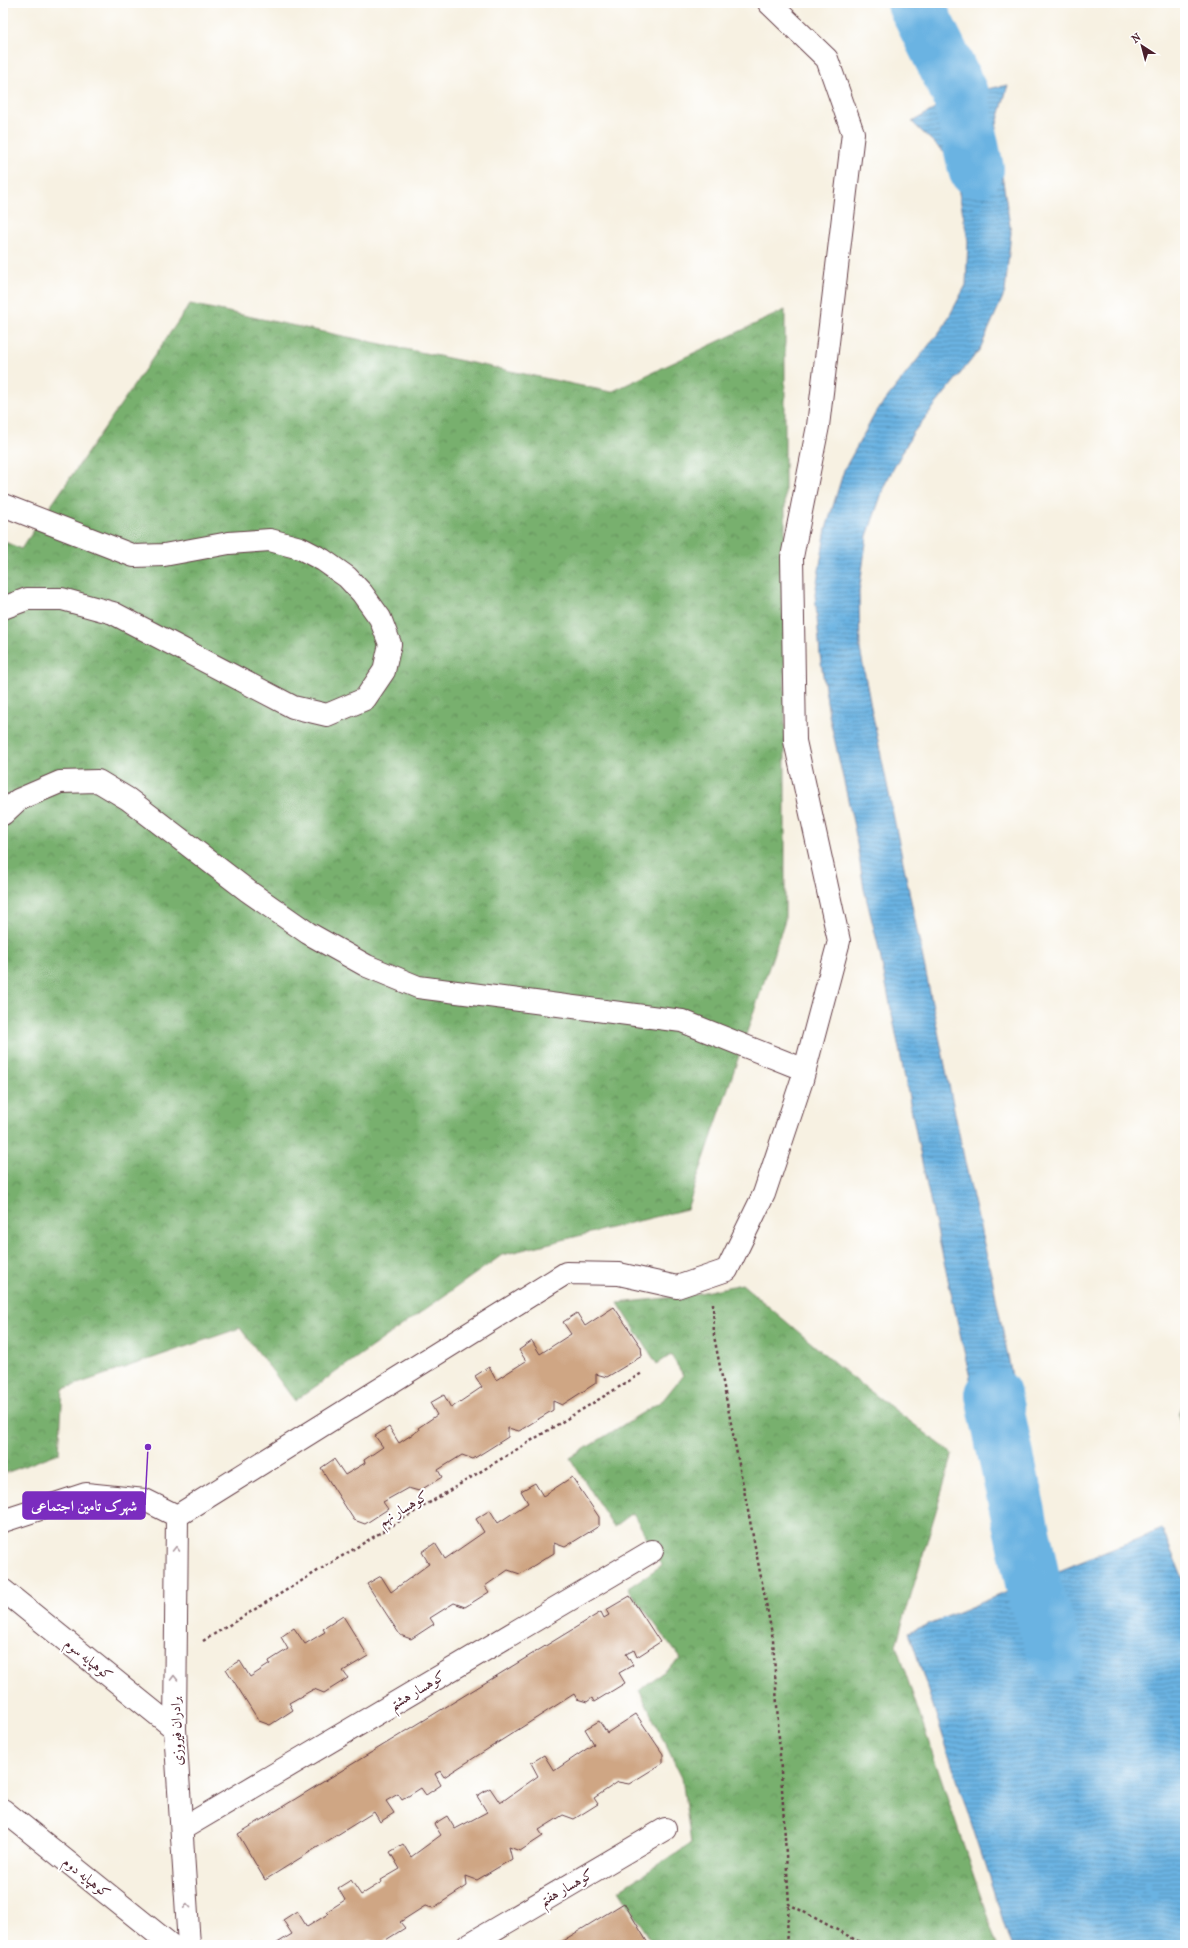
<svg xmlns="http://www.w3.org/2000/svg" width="1188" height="1948" font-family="'IM FELL French Canon',Amiri,serif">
	<defs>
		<pattern id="forest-crowns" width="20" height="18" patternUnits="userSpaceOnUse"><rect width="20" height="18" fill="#78b06e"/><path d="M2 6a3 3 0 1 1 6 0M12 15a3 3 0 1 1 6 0" fill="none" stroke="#648f5b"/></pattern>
		<pattern id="water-rules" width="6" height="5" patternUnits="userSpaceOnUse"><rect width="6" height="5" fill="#6ab3e2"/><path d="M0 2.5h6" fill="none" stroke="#5991b7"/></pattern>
	</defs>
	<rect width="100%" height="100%" fill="#fff"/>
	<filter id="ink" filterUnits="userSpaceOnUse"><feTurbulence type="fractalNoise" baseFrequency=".025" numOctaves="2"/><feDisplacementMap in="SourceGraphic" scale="8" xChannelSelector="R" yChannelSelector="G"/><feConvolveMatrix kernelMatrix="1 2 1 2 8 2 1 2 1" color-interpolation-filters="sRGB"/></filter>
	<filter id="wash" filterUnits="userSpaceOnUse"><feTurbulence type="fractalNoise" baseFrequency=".012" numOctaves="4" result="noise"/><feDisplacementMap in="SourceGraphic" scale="16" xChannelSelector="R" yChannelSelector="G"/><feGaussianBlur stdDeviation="0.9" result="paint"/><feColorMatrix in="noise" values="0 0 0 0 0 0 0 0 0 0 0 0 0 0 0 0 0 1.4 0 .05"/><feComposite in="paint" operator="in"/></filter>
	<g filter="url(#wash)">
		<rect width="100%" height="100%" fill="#f7f1e2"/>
		<path fill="url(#forest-crowns)" stroke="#61684c" d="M190,304L611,392L785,310V920L687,1209L502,1255L295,1401L240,1328L63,1389L59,1453L3,1474V541L21,549Z
			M742,1284L849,1375L953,1454L896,1645L997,1945H654L619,1890L691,1844L682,1778L639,1690L681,1659L628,1588L662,1565L633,1513L614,1527L570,1458L663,1400L683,1375L671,1355L657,1364L618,1303L685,1296Z
			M1185,1399V1438L1179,1415Z"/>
		<path fill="url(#water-rules)" stroke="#5a6986" d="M1008,85L991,145L1001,169L1011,232L1005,292L980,349L913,433L885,484L867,536L859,592L860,649L871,707L966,1167L993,1283L1016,1396L1034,1466L992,1476L925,1177L878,945L864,889L855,831L829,715L820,655L815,594L826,529L844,470L876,412L944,326L966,285L968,241L953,161L912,122L960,94Z
			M1162,1529L1185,1584V1945H1011L909,1632Z"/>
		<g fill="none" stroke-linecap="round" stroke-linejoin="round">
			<path stroke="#6ab3e2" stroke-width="56" d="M915,3L960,94L976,169
				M993,1395L1036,1597L1057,1654"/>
		</g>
		<g id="blocks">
			<path fill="#cfa684" d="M614,1307L641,1347L642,1356L607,1377L596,1374V1383L562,1405L553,1401V1410L519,1431L508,1428V1437L473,1459L462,1455L438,1470L442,1477L419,1491L408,1488L383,1502L388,1509L365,1524L354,1520L321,1468L334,1459L345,1475L365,1463L364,1460L383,1447L375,1436L389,1427L399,1443L419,1430L418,1428L437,1415L430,1403L444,1395L451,1408L482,1387L475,1376L489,1367L496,1380L526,1361L519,1350L532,1341L540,1354L571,1334L563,1322L577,1313L585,1326Z
				M572,1477L599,1517V1526L565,1547L554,1543V1553L520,1574L508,1570L485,1586L489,1592L465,1607L454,1603L430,1618L434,1624L411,1639L400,1635L367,1584L381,1576L391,1592L429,1564L422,1552L435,1543L445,1559L484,1532L476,1519L490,1510L498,1523L528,1503L521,1491L535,1483L543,1496Z
				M630,1596L660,1642L637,1657L634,1650L626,1654L633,1665L619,1673L625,1683L594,1702L592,1698L587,1702L577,1699L574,1694L444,1777L440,1771L435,1774L441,1785L426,1795L421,1788L402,1800L398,1794L386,1801L394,1813L380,1822L374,1812L265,1880L238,1834L601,1612L604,1618L609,1615L606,1610Z
				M343,1616L368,1656L343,1671L348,1678L324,1693L314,1689L289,1703L293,1710L270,1725L259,1721L226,1669L240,1661L250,1677L270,1664L269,1661L288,1649L281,1637L294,1628L305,1644L325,1632L323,1629Z
				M636,1714L663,1754V1763L629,1784L618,1782L594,1798L598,1804L574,1819L563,1815L539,1830L543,1836L520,1851L509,1847L512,1859L477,1880L466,1876L467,1886L433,1908L425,1906L400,1922L405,1928L381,1943L369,1939L360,1945H274L292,1934L283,1920L297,1911L307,1927L328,1914L326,1912L345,1900L338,1888L351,1880L361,1895L382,1882L381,1880L400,1869L390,1852L403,1844L411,1857L441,1835L434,1824L447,1816L455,1829L487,1812L477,1796L490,1788L500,1803L538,1776L531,1763L544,1755L554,1771L594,1744L585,1729L599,1721L607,1733Z
				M624,1903L649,1945H556Z
				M252,1941L254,1945H245Z"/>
		</g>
	</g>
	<g filter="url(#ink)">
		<use href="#blocks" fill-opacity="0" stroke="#643e46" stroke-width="1"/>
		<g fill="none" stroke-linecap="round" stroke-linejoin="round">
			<g stroke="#643e46" stroke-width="24">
				<path id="minor" d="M3,505L134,556L164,555L229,543L270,540L300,548L323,560L347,577L362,593L380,618L390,644L384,671L365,699L327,715L293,707L113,613L62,599H27L3,608
					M3,814L18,800L60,782L98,781L128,799L248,891L308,933L367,966L418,987L682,1021L805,1070
					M3,1521L86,1494L145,1500L177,1516L566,1273L619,1274L677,1287L727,1270L764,1194L802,1080L839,941L795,741L792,557L818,426L853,133L827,59L769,3
					M3,1590L175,1729
					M3,1810L171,1945
					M182,1829L652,1551
					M468,1945L665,1829"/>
			</g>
			<g stroke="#643e46" stroke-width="24">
				<path id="major" d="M177,1516L175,1729L189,1945"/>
			</g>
			<path stroke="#643e46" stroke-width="2.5" stroke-dasharray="3 3" stroke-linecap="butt" d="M713,1303L714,1336L773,1639L789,1904L865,1945
				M203,1641L642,1373
				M786,1945L789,1904"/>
			<use href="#minor" stroke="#fff" stroke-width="22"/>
			<use href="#major" stroke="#fff" stroke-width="22"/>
		</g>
		<defs><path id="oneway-chevron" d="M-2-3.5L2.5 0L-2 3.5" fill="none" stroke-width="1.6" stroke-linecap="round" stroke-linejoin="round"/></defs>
		<g stroke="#ae9aa0">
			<use href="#oneway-chevron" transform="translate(176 1549) rotate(-89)"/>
			<use href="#oneway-chevron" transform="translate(174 1678) rotate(-91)"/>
			<use href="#oneway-chevron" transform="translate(187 1906) rotate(-94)"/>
		</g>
	</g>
	<g text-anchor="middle" stroke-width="4" stroke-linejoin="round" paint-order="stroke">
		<g font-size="14" fill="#4a1f2b" stroke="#fff">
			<text transform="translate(403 1508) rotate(-31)" y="5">کوهسار نهم</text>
			<text transform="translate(89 1659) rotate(39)" y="5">کوهپایه سوم</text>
			<text transform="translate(417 1690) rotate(-31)" y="5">کوهسار هشتم</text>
			<text transform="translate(176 1731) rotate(-92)" y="5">برادران فیروزی</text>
			<text transform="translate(87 1877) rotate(39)" y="5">کوهپایه دوم</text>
			<text transform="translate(566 1887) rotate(-30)" y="5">کوهسار هفتم</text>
		</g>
	</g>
	<path fill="none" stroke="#7b2cbf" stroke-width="1.5" d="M148 1447L145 1505"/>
	<circle fill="#7b2cbf" stroke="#fff" stroke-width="1.5" cx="148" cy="1447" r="4"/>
	<rect fill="#7b2cbf" stroke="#7b2cbf" stroke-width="1.5" x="23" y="1492" width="122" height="27" rx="4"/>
	<g font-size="15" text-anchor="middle" font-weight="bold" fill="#fff">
		<text x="84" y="1511">شهرک تامین اجتماعی</text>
	</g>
	<rect width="1188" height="1948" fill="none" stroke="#fff" stroke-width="16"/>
	<g transform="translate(1142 46) rotate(324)" stroke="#ffffff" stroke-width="3" paint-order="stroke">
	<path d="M0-3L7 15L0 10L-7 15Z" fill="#4a1f2b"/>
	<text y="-6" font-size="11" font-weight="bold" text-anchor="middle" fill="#4a1f2b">N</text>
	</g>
</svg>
